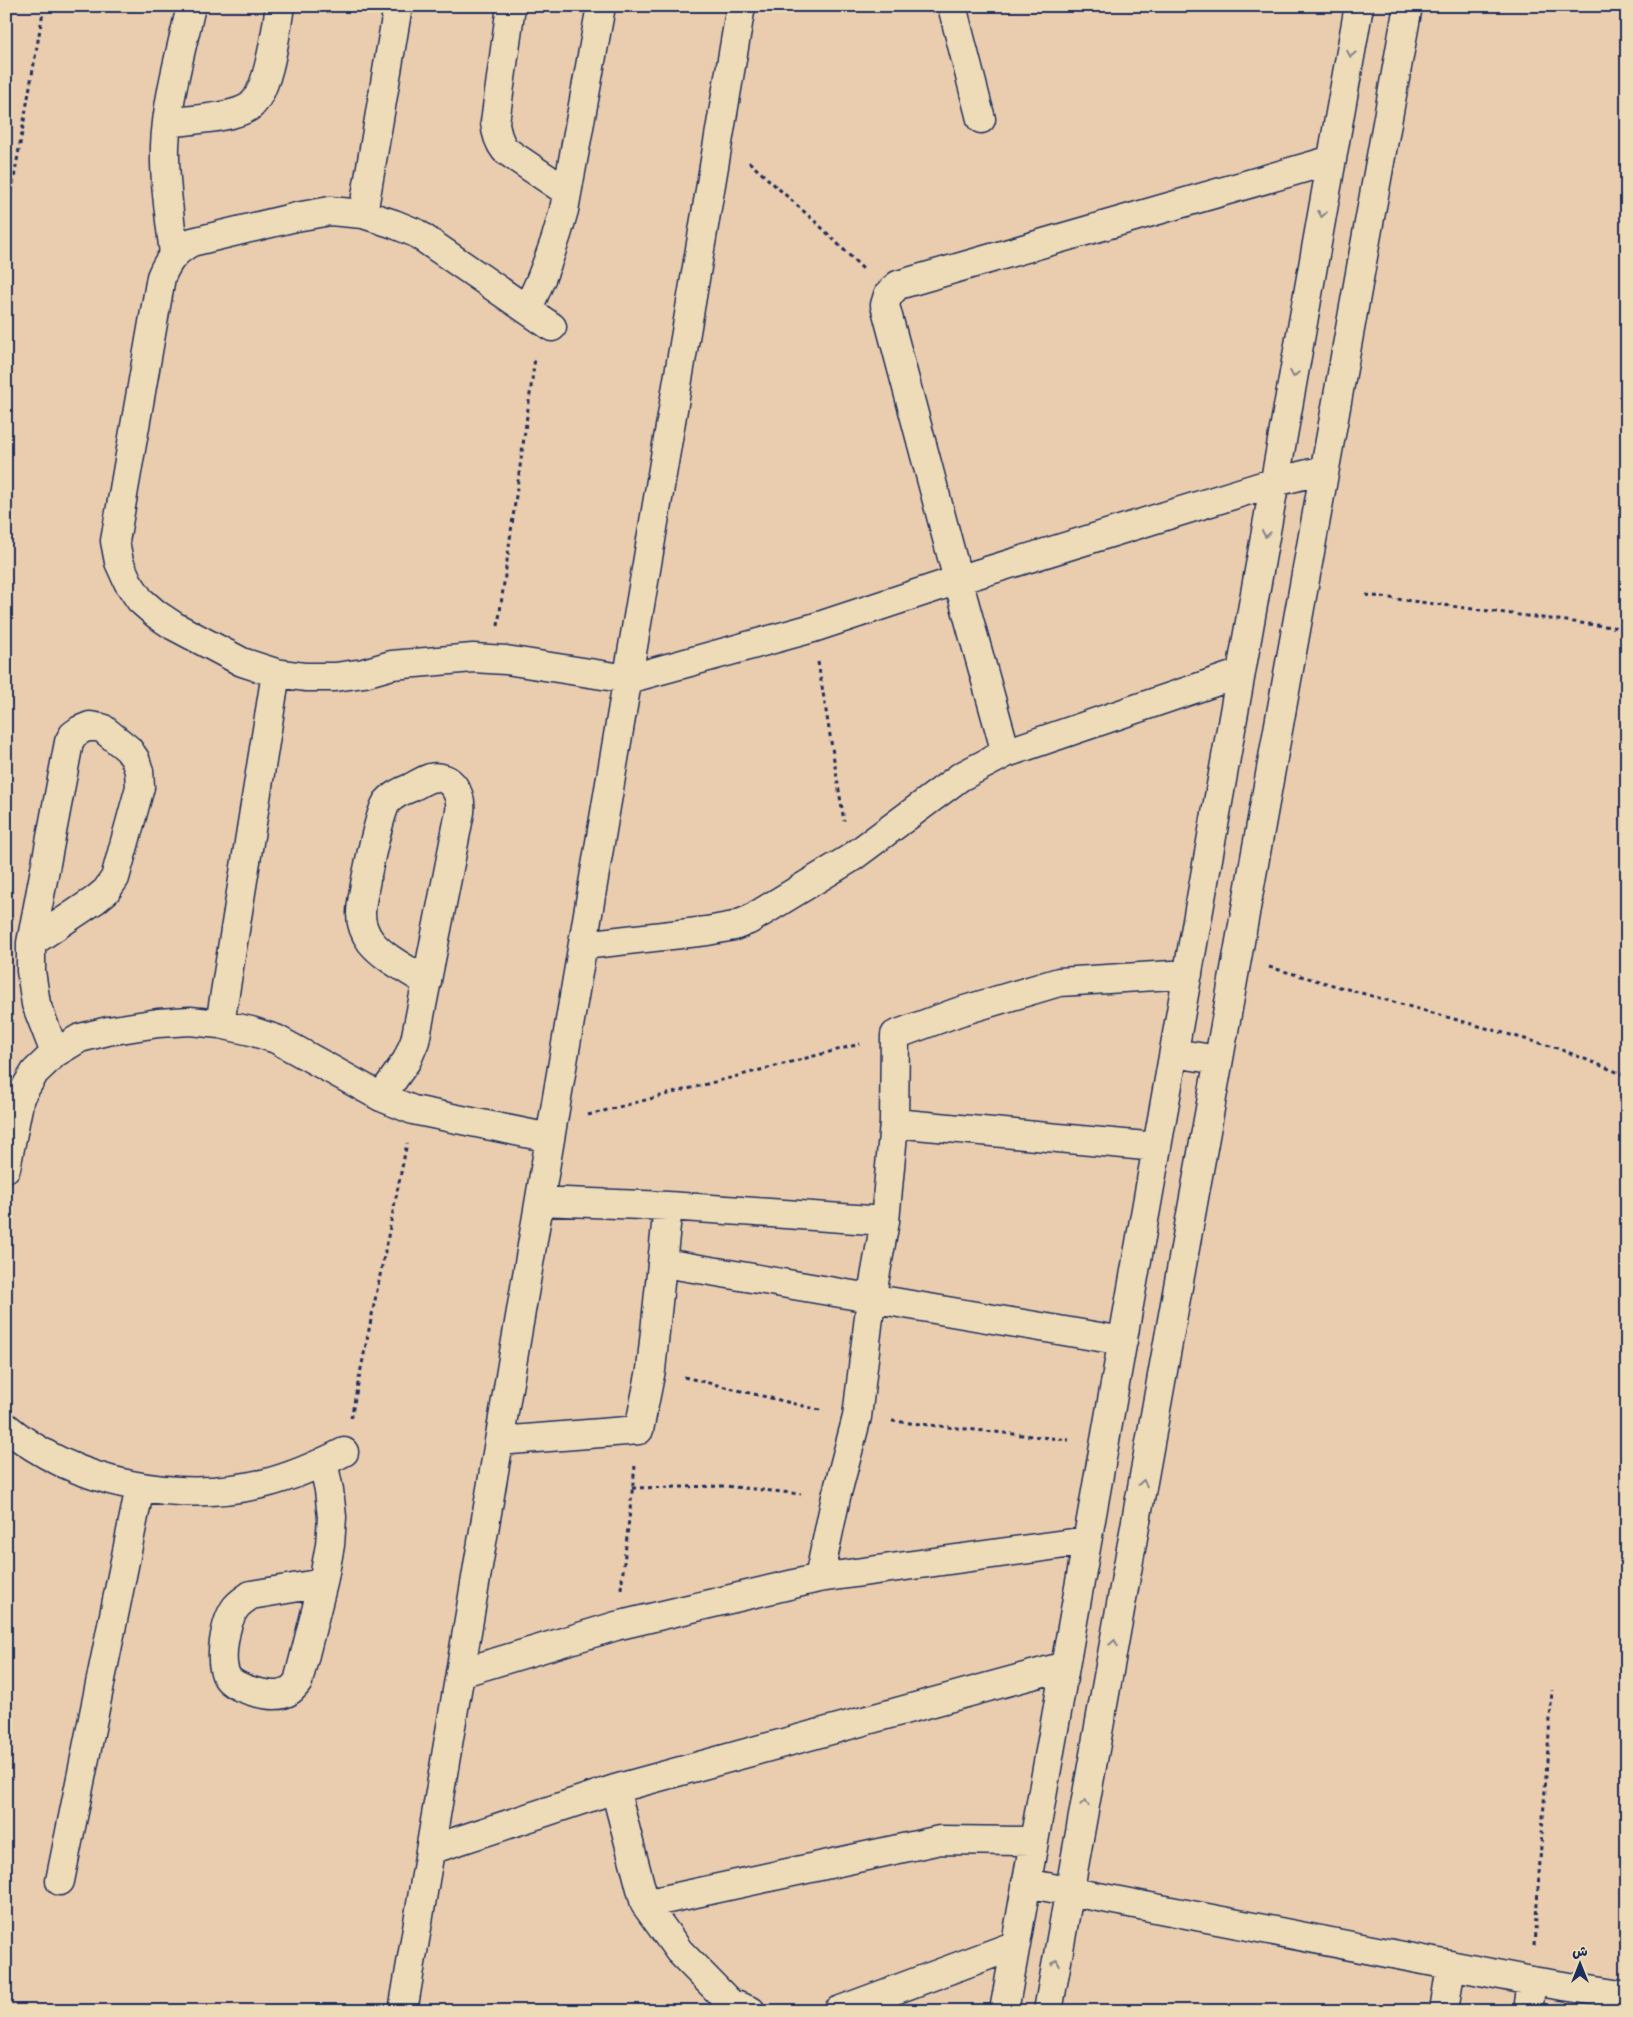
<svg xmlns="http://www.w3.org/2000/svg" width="1633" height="2017" font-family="Mynerve,'Playpen Sans Arabic',sans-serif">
	<rect width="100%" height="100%" fill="#eaccaf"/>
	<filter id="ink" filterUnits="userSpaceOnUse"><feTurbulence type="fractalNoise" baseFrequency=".02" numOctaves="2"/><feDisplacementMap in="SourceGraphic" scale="10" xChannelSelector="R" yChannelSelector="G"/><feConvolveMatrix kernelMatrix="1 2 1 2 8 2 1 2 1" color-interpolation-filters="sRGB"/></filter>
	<g filter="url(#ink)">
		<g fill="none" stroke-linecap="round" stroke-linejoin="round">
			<g stroke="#1b2f5e" stroke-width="31">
				<path id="street" d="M511,6L495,122C496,133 498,141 505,150L567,192
					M952,6L981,119
					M167,123C188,120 233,118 249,107C269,93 276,30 280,6
					M363,214L398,6
					M174,254C170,218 164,182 165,146C167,99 181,52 191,6
					M527,310C543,277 555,245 564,210L601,6
					M552,327L416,233L394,224L363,214L330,211L296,217L192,242C176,250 168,260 161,277L115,541L119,562L128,582L140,600L156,614L174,626L242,662L276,673L305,677H335L364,673L392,665L473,658L506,660L628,679L813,628L958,580L1275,482L1324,470
					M1006,753L958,580L885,305L888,295L898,285L1332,160
					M31,943L95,900L106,891L115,878L140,787L139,771L135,759L128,749L102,728L90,726L80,730L73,735L69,742L31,943V971L36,1004L55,1053
					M583,945L707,931L734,926L749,920L851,858L960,777L1006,753L1241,673
					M220,1024L276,673
					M1174,1053L1218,1060
					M381,1097L407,1060L415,1041L460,812C462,795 452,773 430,778C424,780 416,785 410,788C402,791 393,795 387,802C379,812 361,898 361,914C361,923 365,934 371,942C385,959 409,970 427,982
					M894,1123L895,1035L958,1012L1059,982L1188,974
					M6,1168L20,1097L35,1072L55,1053L80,1038L108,1031L158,1023L190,1021L220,1024L251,1031L276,1039L381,1097L413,1110L550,1138
					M540,1201L668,1206L885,1221L871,1300L857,1417L836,1497L819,1578
					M885,1221L894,1123L1157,1147
					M664,1263L1123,1341
					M6,1427C76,1485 178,1504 266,1483C294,1476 318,1465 344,1452
					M499,1441L639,1430L651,1370L668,1206
					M323,1462L329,1490L332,1517L330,1545L323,1583L298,1682C294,1687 290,1692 283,1694C271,1698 234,1689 227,1677C218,1661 225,1621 236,1607C240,1602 245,1599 251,1595L323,1583
					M460,1673L616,1626L819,1578L1087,1541
					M615,1789L645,1904L679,1951L730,2003L751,2011
					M430,1850L615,1789L1065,1666
					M60,1881L140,1487
					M1026,1883L1532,1981L1627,1996
					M645,1904L940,1840L1034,1841
					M403,2011L741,6
					M838,2011L1016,1945
					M1004,2011L1359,6
					M1048,2011L1408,6
					M1444,2011L1451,1965
					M1528,2011L1532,1981"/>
			</g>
			<path stroke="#1b2f5e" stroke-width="3" stroke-dasharray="4 4" stroke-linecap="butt" d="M749,162L820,226L865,271
				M6,224L44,6
				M1366,595L1627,629
				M498,626L535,358
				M818,662L844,821
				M1269,967L1557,1048L1627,1076
				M588,1115L860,1044
				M684,1377L824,1411
				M351,1418L407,1143
				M892,1421L1069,1440
				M632,1488L725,1486L801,1494
				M621,1589L635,1466
				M1534,1946L1552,1690"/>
			<use href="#street" stroke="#eedbb8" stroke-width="28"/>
		</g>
		<defs><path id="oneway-chevron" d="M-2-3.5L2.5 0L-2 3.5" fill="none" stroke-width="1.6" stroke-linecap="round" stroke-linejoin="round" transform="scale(1.25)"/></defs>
		<g stroke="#84858b">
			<use href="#oneway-chevron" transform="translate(1351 54) rotate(100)"/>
			<use href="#oneway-chevron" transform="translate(1322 214) rotate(100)"/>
			<use href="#oneway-chevron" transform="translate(1294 374) rotate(100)"/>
			<use href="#oneway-chevron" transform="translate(1266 534) rotate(100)"/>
			<use href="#oneway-chevron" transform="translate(1143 1483) rotate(-80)"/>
			<use href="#oneway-chevron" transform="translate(1114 1643) rotate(-80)"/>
			<use href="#oneway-chevron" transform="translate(1085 1803) rotate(-80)"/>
			<use href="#oneway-chevron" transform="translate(1056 1963) rotate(-80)"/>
		</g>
	</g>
	<rect width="1633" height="2017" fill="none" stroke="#eedbb8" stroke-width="25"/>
	<rect x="12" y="12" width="1608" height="1992" fill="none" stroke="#1b2f5e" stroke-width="2" filter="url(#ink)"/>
	<g transform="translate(1580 1964)" stroke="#eedbb8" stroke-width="4" paint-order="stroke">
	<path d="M0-4L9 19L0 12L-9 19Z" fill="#1b2f5e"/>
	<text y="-8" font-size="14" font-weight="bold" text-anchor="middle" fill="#1b2f5e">ش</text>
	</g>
</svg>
